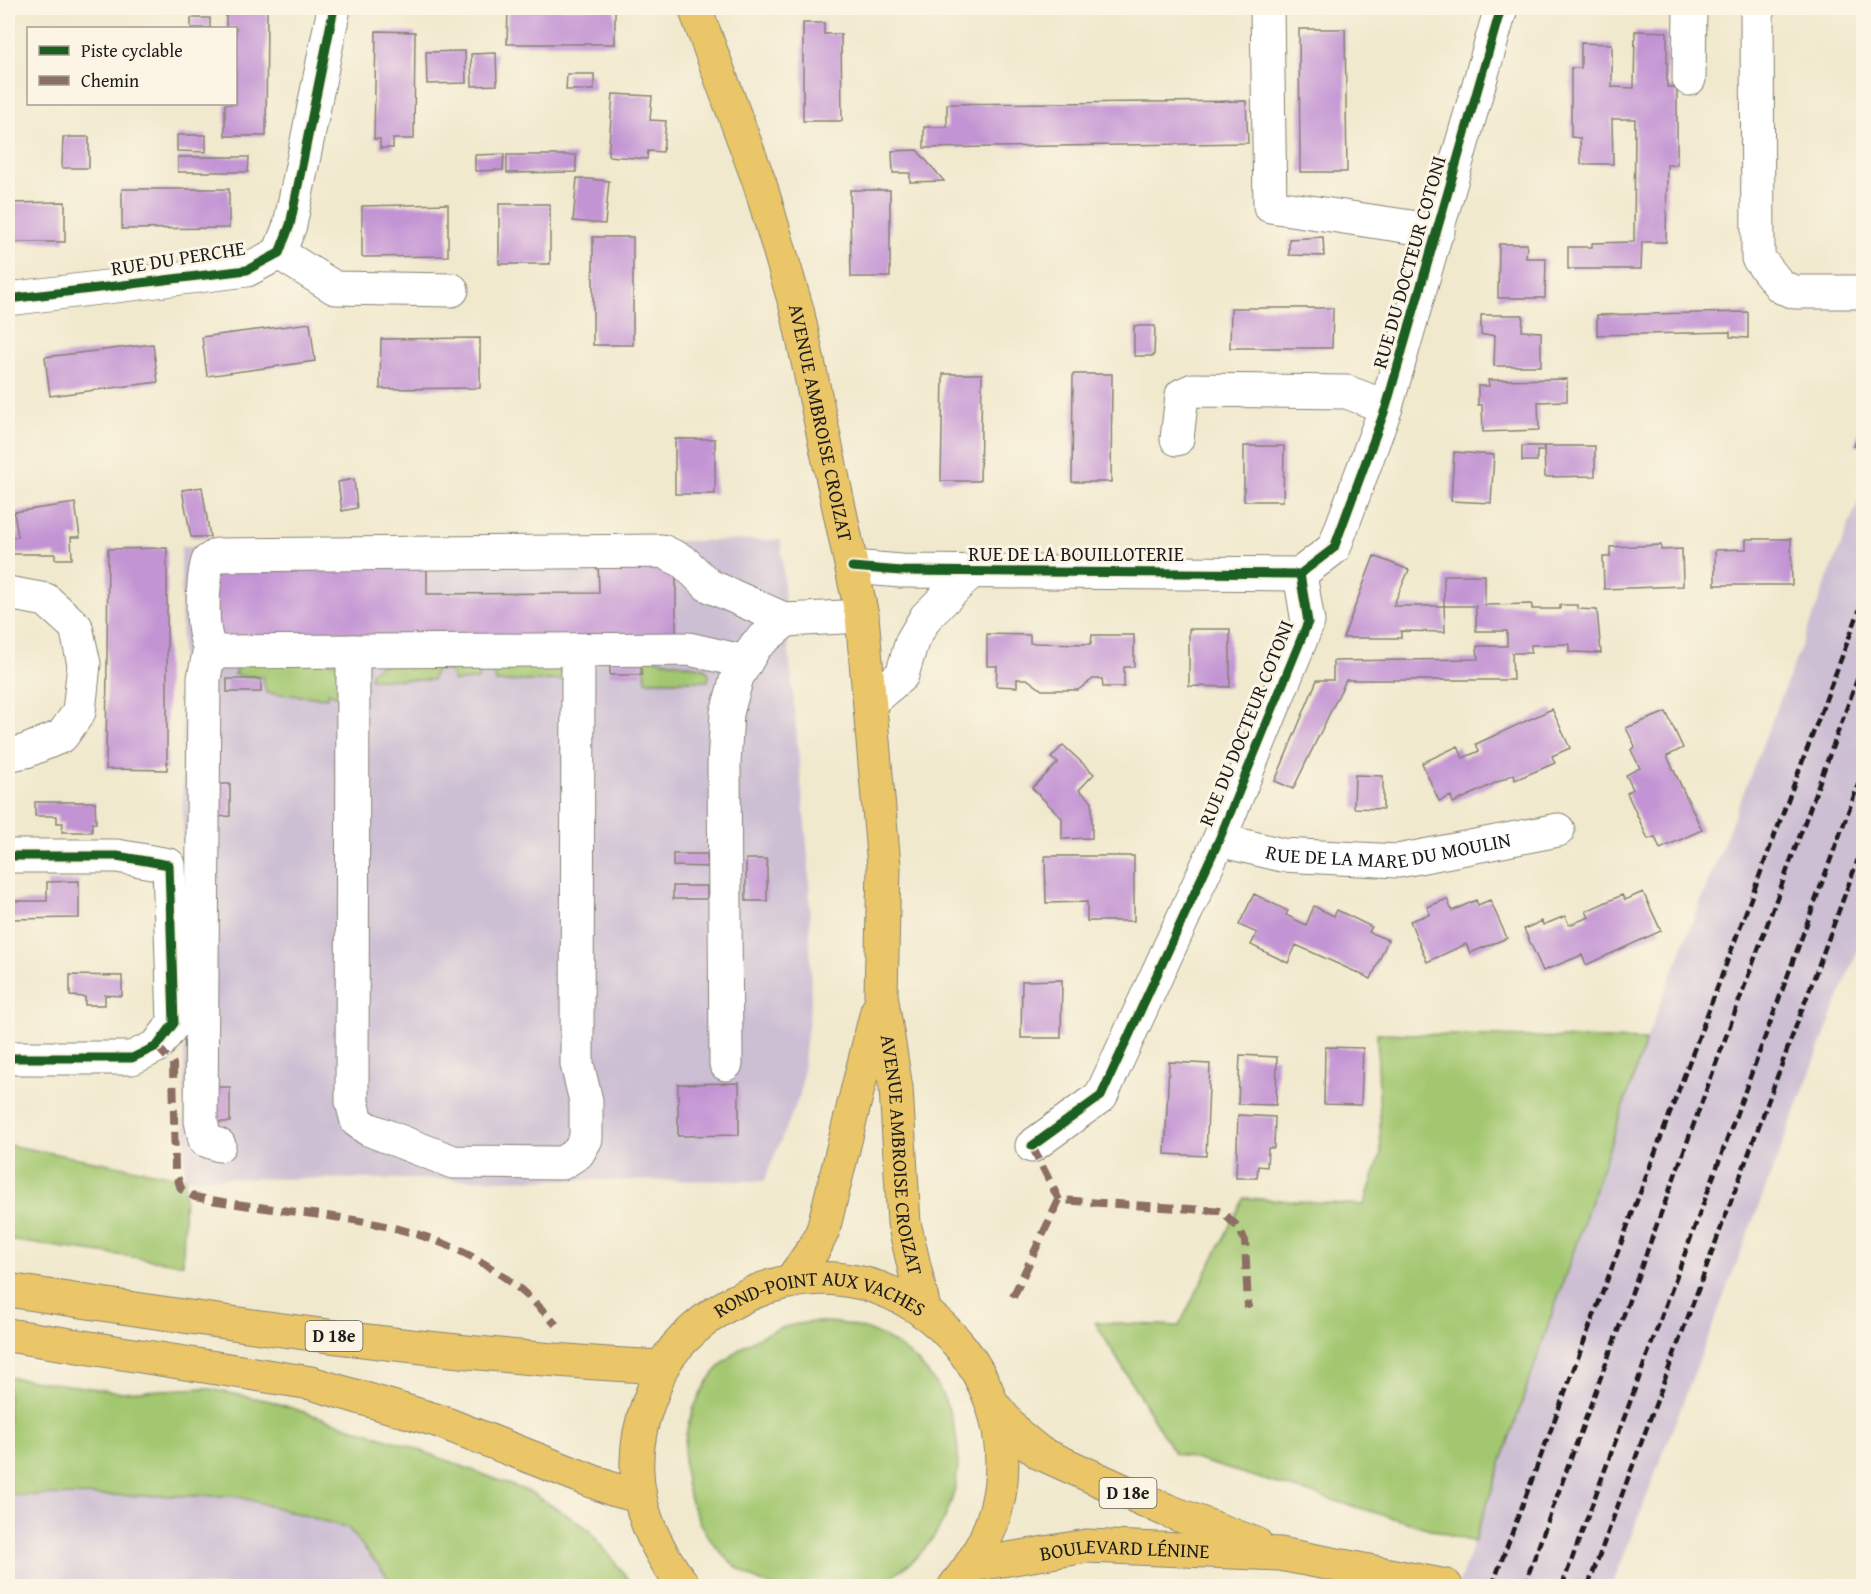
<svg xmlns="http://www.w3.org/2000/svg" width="1871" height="1594" font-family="'Gentium Book Plus',serif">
	<rect width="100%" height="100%" fill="#fcf5e5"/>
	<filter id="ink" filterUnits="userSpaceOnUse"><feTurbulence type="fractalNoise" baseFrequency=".0167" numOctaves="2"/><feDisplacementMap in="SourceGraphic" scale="12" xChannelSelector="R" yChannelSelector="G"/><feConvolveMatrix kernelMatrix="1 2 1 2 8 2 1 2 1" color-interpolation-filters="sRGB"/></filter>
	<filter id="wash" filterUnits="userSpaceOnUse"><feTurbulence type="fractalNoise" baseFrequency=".008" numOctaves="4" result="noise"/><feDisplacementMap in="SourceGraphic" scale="24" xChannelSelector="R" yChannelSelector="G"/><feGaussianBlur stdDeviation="1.35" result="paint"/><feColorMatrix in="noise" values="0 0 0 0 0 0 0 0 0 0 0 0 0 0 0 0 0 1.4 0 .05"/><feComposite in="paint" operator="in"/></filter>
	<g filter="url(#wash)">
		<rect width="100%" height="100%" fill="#f1e9cd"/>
		<path fill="#ccbed3" d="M1863,489V936L1612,1586H1458L1646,1040Z
			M781,540L786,620L809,866L811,1001L800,1095L764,1181L185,1178L181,546Z
			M8,1495L236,1496L348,1528L395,1586H8Z"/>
		<path fill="#a3c770" stroke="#607246" stroke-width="1.5" d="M644,657L705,668L709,675L708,681H646Z
			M239,662H338L343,693L335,696L328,692L327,698L266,693L263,677L234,675Z
			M561,664L563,680L496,682L494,672H481L478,680L453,681L450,671L435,670L432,680L370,679L371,673L379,665Z
			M1377,1033L1646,1040L1474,1542L1174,1453L1095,1322L1179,1326L1244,1198L1364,1205L1381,1154Z
			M8,1145L185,1178L183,1264L8,1240Z
			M684 1459a137 137 0 1 1 274 0a137 137 0 1 1-274 0Z
			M8,1377L120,1392L205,1388L270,1401L409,1446L532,1493L587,1528L634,1586H395L348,1528L236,1496L8,1495Z"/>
		<g id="blocks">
			<path fill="#c394d4" d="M226,8H267L266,136H225V104H236V28H226Z
				M508,8H615V44H507Z
				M191,18H210V28H191Z
				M803,23H824V34H841L842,121H803Z
				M1299,29H1345L1347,172H1300Z
				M376,31L415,32L414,139H393V148H380V139H374Z
				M1635,31L1667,32V87H1677V165H1667L1666,242H1642L1641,269H1568V247H1592V243L1634,242L1635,119H1612L1613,164H1581L1580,138L1571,137V68H1581V43L1612,44V87L1634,88Z
				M465,51L466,83L427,84L426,52Z
				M496,53L497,85L472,86L471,54Z
				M567,74H594V90H566Z
				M613,94L652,96L650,120L666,121L663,152L648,151L647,159L608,156Z
				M1246,101L1248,143L924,148V127H947V104Z
				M177,135H206V152L177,151Z
				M63,137H89V168H62Z
				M917,150L944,181L910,182V173H893L892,151Z
				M504,154L503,170L475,171V155Z
				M507,155H576V172L507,173Z
				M178,157H249L248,172H178Z
				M577,178L609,181L605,224L573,221Z
				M122,189H229V228L122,229Z
				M850,190H890V277H851Z
				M65,202V242H8V203Z
				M448,204V256L362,257V206Z
				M499,204H550V264H499Z
				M593,237H633V345H593Z
				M1323,237L1324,256L1289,255V239Z
				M1499,244H1527L1526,258H1546L1545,298H1498Z
				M1231,308H1333L1332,348H1230Z
				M1748,312V338L1730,337V332L1597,335V315Z
				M1481,315H1523L1522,331L1541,332V366H1494L1495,335H1481Z
				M310,323L315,361L207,376L202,337Z
				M1134,326H1155L1154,356H1134Z
				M480,338V388L380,389L381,339Z
				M153,344L158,382L50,396L45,357Z
				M943,374H982L980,481H941Z
				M1073,374H1112L1111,482H1072Z
				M1567,379V401L1538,402L1539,430L1483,432L1482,405H1478V386H1489L1488,380Z
				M1863,422V446H1854Z
				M675,439H715V494H675Z
				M1244,446H1284L1283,501H1244Z
				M1522,446H1543L1544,451H1537V461H1522Z
				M1544,446H1595V476L1545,477Z
				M1454,452L1494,455L1491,503L1451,501Z
				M354,479L357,508L342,511L338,482Z
				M202,487L210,537H191L182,490Z
				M75,503L80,537H71L72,559H55V554H11V560H8V537H18L14,512Z
				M1746,539H1791L1792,585H1715V550L1746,549Z
				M1661,545V550L1682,549L1683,586L1604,589L1603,557H1610V547Z
				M167,548V770L106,769L108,549Z
				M1374,556L1409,570L1393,606H1444V575H1485V605L1532,604V609H1560V605H1578V609L1597,610L1601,653L1569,652V644L1531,645V653H1512L1513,680H1346L1293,789L1275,781L1317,680H1333V661L1478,659L1477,646H1507V631H1476V606H1444L1445,632L1401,631V638H1343Z
				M676,560V635L215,638L214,564L427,562V594L599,593L598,561Z
				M1189,629H1230V687L1189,686Z
				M987,634L1030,635V643L1091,644L1092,635H1134V667H1124V687H1103L1102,679H1093L1078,690H1042L1027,679H1017V687L996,686L997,666H987Z
				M641,660L642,675H610V661Z
				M227,679H261V692H227Z
				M1552,709L1570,748L1552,756L1555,763L1515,780L1514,774L1453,803L1451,796L1439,801L1422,763L1458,746L1463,758L1479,751L1476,744Z
				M1666,712L1683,748L1667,756L1702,830L1660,849L1655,837L1648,839L1627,793L1633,789L1626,775L1640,768L1631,750L1635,746L1626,728Z
				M1063,745L1094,774L1079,790L1092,801V838L1062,839V818L1032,788L1058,763L1051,758Z
				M1355,775L1383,776V809L1354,808Z
				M216,784H230V816L216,817Z
				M35,802H95L96,823H92V832H62L63,823H57V816H35Z
				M673,854H707V867L673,866Z
				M1045,856H1134V921H1087V902L1046,903Z
				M746,859H767V901H746Z
				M79,881V918L8,919V901H47V882Z
				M673,886H707V899H673Z
				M1643,892L1661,931L1586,965L1582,955L1543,971L1524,929L1542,921L1543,925L1565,916L1569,925L1589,917L1586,911L1622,895L1625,900Z
				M1254,894L1288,911L1286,915L1306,925L1314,906L1334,916L1337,910L1372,927L1369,932L1388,940L1371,979L1296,945L1288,963L1251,945L1257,933L1239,925Z
				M1447,899L1452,911L1476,900L1478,905L1490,900L1507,938L1470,953L1466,944L1427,962L1410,921L1430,914L1427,907Z
				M70,975L122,976V996L105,995V1005H85V997L70,996Z
				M1062,980L1061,1038H1021L1022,981Z
				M1325,1047L1363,1048L1361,1105L1324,1104Z
				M1240,1055L1277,1057L1276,1105L1238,1104Z
				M1169,1062L1210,1064L1206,1156L1165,1154Z
				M739,1083V1135L678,1136V1084Z
				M215,1087H230V1122H216Z
				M1238,1115L1275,1117L1274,1148H1268L1267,1167L1258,1166L1257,1178H1236Z"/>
		</g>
	</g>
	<g filter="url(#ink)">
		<use href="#blocks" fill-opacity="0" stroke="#868274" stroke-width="1.5"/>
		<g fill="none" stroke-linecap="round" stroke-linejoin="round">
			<g stroke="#868274" stroke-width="35">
				<g id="minor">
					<path d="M1267,8L1270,206L1438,231"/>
					<path d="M1757,8L1758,258L1781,287L1795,292H1864"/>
					<path d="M1689,79L1690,8"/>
					<path d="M279,253L335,288L452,290"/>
					<path d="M8,299L247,270L279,253L290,225L334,8"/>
					<path d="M1177,439L1182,395L1193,390L1347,392L1386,407"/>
					<path d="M852,567L901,571L1300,574"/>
					<path d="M1300,574L1334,548L1386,407L1501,8"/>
					<path d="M8,593L46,600L76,627L84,664L79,712L62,736L26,751L8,755"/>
					<path d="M210,648L204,678L201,1121L205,1140L219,1145"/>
					<path d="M353,651L352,1102L357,1121L368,1129L453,1162L562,1163L578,1153L586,1139V1101L577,1064L578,650"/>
					<path d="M746,662L689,649L219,652C216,651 213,650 211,648C199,636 203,576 208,561L217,555L662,551L683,561L708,585L786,620L862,616"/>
					<path d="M871,701L902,675L912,641L926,617L971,572"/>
					<path id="s1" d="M1219,840L1282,855L1398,861L1558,830"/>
					<path d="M8,856H117L169,865L174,1023L157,1046L132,1058H8"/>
					<path d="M726,1064L724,764L727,713L737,677L756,645L786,620"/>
					<path d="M1032,1146L1101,1096L1219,840L1308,622L1300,574"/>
				</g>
			</g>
			<g stroke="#868274" stroke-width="35">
				<g id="major">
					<path id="s2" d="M695,8L760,184L797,310L862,616L884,866L881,995L896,1088L904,1223L925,1313"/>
					<path d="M790,1282L815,1247L823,1230L877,1011"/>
					<path d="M995,1407L1018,1435L1040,1453L1166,1510L1256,1544"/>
					<path id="s3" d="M972,1565L1087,1546L1280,1554L1446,1586"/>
					<path id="s4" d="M684,1586C640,1530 623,1470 649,1401C654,1390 657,1377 662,1367C678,1339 707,1316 735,1301C914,1207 1088,1427 955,1586"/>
				</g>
			</g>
			<g stroke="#868274" stroke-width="35">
				<path id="highway" d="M8,1290C225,1323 443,1356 662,1367
					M8,1335L311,1383L439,1421L612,1489L639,1496"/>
			</g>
			<use href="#minor" stroke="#fff" stroke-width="33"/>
			<use href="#major" stroke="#eac669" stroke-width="33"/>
			<use href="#highway" stroke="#eac669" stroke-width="33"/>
			<path stroke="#1c1c1c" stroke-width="4.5" stroke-dasharray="9 4.5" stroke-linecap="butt" d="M1492,1586L1864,598
				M1524,1586L1864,661
				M1562,1586L1864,769
				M1588,1586L1864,843"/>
			<path stroke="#8d6e63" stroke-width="8" stroke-dasharray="15 8" stroke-linecap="butt" d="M157,1046L173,1064L175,1170L181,1189L195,1197C333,1224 454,1207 556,1325
				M1032,1146L1059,1200L1221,1211L1239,1228L1245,1241L1248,1308
				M1013,1297L1059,1200"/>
			<g stroke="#fcf5e5" stroke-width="13">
				<path id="cycleway" d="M8,299L247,270L279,253L290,225L334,8
					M852,567L901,571L1300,574
					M1300,574L1334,548L1386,407L1501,8
					M8,856H117L169,865L174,1023L157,1046L132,1058H8
					M1032,1146L1101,1096L1219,840L1308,622L1300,574"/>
			</g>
			<use href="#cycleway" stroke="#1b5e20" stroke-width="9"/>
		</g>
	</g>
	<g text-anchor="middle" stroke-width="6" stroke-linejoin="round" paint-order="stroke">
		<g fill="#fcf5e5" stroke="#5f5d58" stroke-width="1.5">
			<rect x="305.5" y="1321" width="57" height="30" rx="4.5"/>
			<rect x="1099.5" y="1478" width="57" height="30" rx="4.5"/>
		</g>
		<g font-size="18" font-weight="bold" fill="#1c1c1c">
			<text x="334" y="1342">D 18e</text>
			<text x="1128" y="1499">D 18e</text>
		</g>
		<g font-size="20" fill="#1c1c1c" stroke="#fcf5e5">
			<text transform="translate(178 258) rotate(-9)" y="7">RUE DU PERCHE</text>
			<text transform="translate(1409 262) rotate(-74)" y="7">RUE DU DOCTEUR COTONI</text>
			<text dy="7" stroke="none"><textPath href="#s2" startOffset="434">AVENUE AMBROISE CROIZAT</textPath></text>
			<text x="1076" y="561">RUE DE LA BOUILLOTERIE</text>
			<text transform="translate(1246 723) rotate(-68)" y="7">RUE DU DOCTEUR COTONI</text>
			<text dy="7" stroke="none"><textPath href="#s1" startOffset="172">RUE DE LA MARE DU MOULIN</textPath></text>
			<text dy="7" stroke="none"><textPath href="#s2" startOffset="1173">AVENUE AMBROISE CROIZAT</textPath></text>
			<text dy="7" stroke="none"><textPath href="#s4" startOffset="422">ROND-POINT AUX VACHES</textPath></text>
			<text dy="7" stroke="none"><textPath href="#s3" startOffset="154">BOULEVARD LÉNINE</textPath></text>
		</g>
	</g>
	<rect width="1871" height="1594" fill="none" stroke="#fcf5e5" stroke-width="30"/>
	<rect x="27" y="27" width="210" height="78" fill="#fcf5e5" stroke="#a29e95" stroke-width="1.5"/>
	<rect x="39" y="46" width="30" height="9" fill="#1b5e20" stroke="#a29e95" stroke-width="1.5"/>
	<text x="81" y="57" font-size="18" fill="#1c1c1c">Piste cyclable</text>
	<rect x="39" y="76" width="30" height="9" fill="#8d6e63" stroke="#a29e95" stroke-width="1.5"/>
	<text x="81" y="87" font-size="18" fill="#1c1c1c">Chemin</text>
</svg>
